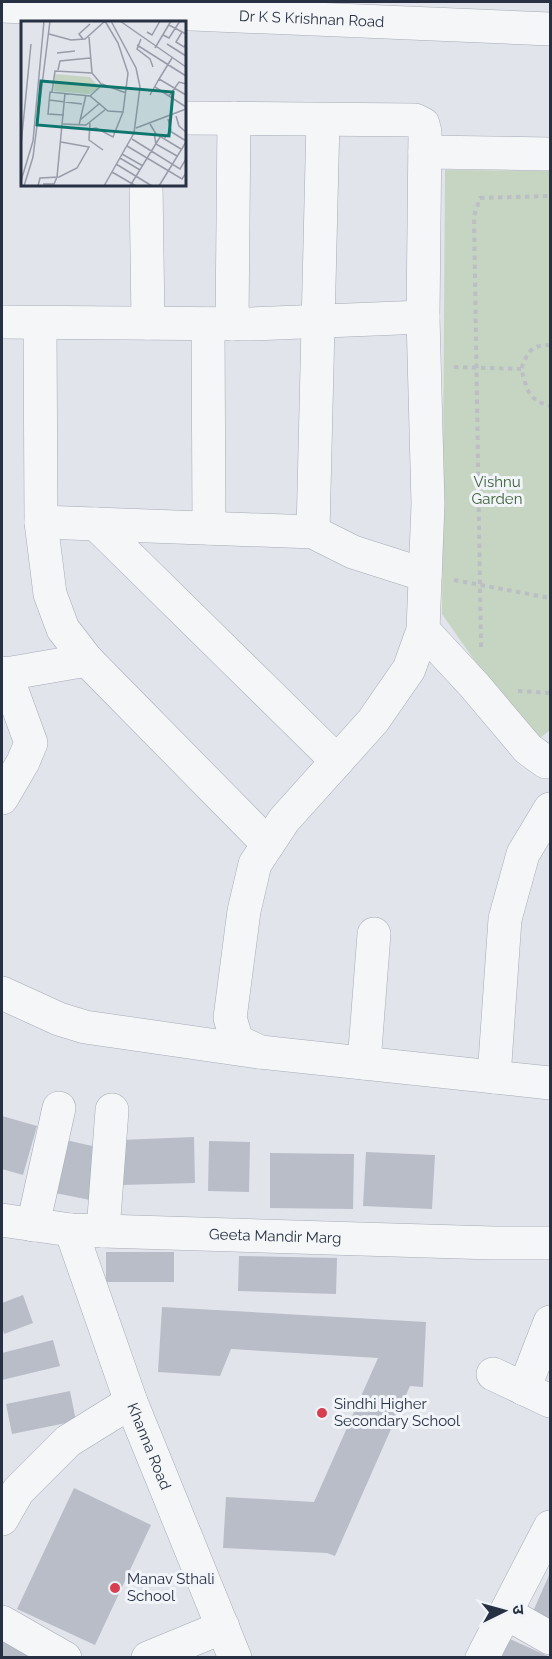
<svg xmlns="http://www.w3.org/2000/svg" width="552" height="1659" font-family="Raleway,'Noto Sans Devanagari',sans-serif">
	<rect width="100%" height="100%" fill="#e1e4eb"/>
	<path fill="#c6d5c2" d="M445,170L550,171V730L533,744L442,614Z"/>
	<path fill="#b8bdc8" d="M2,1116L37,1126L23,1175L2,1169Z
		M194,1137L195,1183L121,1185L120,1140Z
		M57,1138L101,1148L90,1200L45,1191Z
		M209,1141L250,1142L249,1192L208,1191Z
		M366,1152L435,1155L432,1209L363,1206Z
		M270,1153L354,1154L353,1209L270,1208Z
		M106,1252H174V1282H106Z
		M239,1256L337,1258L336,1294L238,1291Z
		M23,1295L33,1323L4,1334L2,1326V1303Z
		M162,1307L426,1322L423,1387L410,1386L335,1556L327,1553L223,1548L226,1497L314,1502L378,1358L231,1349L220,1376L158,1372Z
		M53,1340L60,1366L2,1380V1353Z
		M70,1391L76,1421L12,1434L6,1404Z
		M74,1488L151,1525L95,1645L17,1609Z
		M550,1573V1625L531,1616Z
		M510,1639L550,1657V1658H501Z
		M2,1640L34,1658H2Z"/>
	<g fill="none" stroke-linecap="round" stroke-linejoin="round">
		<g stroke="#a6abb5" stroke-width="34">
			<g id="minor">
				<path id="s1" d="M2,6L550,29"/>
				<path d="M184,118L415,120L423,124L425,132L423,317L428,504L423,630L409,669L373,721L284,820L255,864L244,911L230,1018L237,1041L260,1052L550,1083"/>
				<path d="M425,152L550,154"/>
				<path d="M146,184L148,323"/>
				<path d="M2,322L251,324L423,317"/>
				<path d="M40,323L41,522L50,594L63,629L87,660L268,844"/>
				<path d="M208,324L209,528"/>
				<path d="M232,324L234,118"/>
				<path d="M41,522L313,532L353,552L425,575"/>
				<path d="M96,524L337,761"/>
				<path d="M313,532L323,120"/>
				<path d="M423,630L474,685L528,749L546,762H550"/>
				<path d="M2,673L6,674L87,660"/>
				<path d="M2,798L23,762L31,743L6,674"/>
				<path d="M2,993L59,1019L85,1027L258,1052"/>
				<path d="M364,1063L374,934"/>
				<path d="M494,1077L505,919L523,854L550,809"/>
				<path id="s2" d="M2,1220L71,1230L493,1243H550"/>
				<path d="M33,1225L59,1108"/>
				<path id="s3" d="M71,1230L131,1402L235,1658"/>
				<path d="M103,1231L112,1110"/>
				<path d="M493,1374L550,1401"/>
				<path d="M524,1389L550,1322"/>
				<path d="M2,1519L18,1491L68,1441L131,1402"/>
				<path d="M506,1613L550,1638"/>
				<path d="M2,1622L65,1658"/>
				<path d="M148,1658L223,1627"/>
				<path d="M482,1658L550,1527"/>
			</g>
		</g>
		<path stroke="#bbbfc5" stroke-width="4" stroke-dasharray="4.5 4.5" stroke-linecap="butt" d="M550,345C530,345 528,352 521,369C528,391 527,399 550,406
			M454,367L521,369
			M454,580L550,598
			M481,647L474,216L480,198L550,196
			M518,691L550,693"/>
		<use href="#minor" stroke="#f4f6f8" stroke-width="33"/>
	</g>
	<g fill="#d73f51" stroke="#f1f4f8" stroke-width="2">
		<circle cx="322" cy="1413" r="6"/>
		<circle cx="115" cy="1588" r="6"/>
	</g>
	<g text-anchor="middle" stroke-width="6" stroke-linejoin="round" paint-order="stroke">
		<g font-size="15" fill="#283143" stroke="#f1f4f8">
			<text dy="5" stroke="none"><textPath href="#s1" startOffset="310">Dr K S Krishnan Road</textPath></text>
			<text dy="5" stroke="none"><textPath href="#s2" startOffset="274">Geeta Mandir Marg</textPath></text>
			<text dy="5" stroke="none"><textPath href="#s3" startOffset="230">Khanna Road</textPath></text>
		</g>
		<g font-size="15" fill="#3b6035" stroke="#f1f4f8">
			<text x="497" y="487">Vishnu<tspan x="497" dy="17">Garden</tspan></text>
		</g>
		<g font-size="15" fill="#283143" stroke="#f1f4f8" text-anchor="start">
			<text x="334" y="1409">Sindhi Higher<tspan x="334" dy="17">Secondary School</tspan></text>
			<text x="127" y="1584">Manav Sthali<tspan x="127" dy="17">School</tspan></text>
		</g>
	</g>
	<g transform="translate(21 21)">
		<rect width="165" height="165" fill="#e1e4eb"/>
		<path d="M34,53L69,56L79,67L68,73L33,70Z" fill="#c6d5c2"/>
		<path fill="none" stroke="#979ca8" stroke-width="1.5" d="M99,0L165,46M148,4L165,13M126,11L131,14L139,0M161,11L155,21L163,26L165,23M28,13L50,19L64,18L84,0M142,14L148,17L159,0M68,16L71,52L81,64L69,75M62,18L58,13L69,3M120,18L116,28L129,38L132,46M146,23L165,35M116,24L165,55M134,27L150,0M36,32L54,30M151,37L138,58L165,74M37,49L39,40L69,37M81,63L105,72M134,66L165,86M31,71L34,50L71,52M129,74L138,58M148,75L158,61L165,63M28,79L61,83M43,94L27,93L29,71L69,75L87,90L102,91L107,52L97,22L84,0M155,95L158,105L165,111M59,99L79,82M69,102L68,119L82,129M42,103L65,104L85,88M129,103L135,113L160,128M58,104L65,74M115,107L165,88M70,108L75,107L92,116L102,91M149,110L165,120M133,112L135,123L156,135M111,118L159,148L165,138M143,118L150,109L147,98M0,124L10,23M106,125L161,158L165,152M101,133L122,145M99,137L119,149M95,143L131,165M91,151L115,165M0,160L12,120L23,0M22,163H33L36,156L44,72M3,165L12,136L29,0M17,165L19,157L38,156L56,147L68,126L40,121M83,165L113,112L119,66L115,47L90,0M109,165L139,116M138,165L165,121"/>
		<path fill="#0f766e" fill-opacity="0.15" stroke="#0f766e" stroke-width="3" d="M20,60L152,71L148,115L16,104Z"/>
		<rect width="165" height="165" fill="none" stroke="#283143" stroke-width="3"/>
	</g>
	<rect width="552" height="1659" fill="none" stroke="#283143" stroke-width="6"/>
	<g transform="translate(504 1611) rotate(85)" stroke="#f1f4f8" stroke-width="4.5" paint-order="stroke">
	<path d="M0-4.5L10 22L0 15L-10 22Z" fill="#283143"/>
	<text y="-9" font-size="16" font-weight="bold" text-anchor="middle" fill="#283143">उ</text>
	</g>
</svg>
